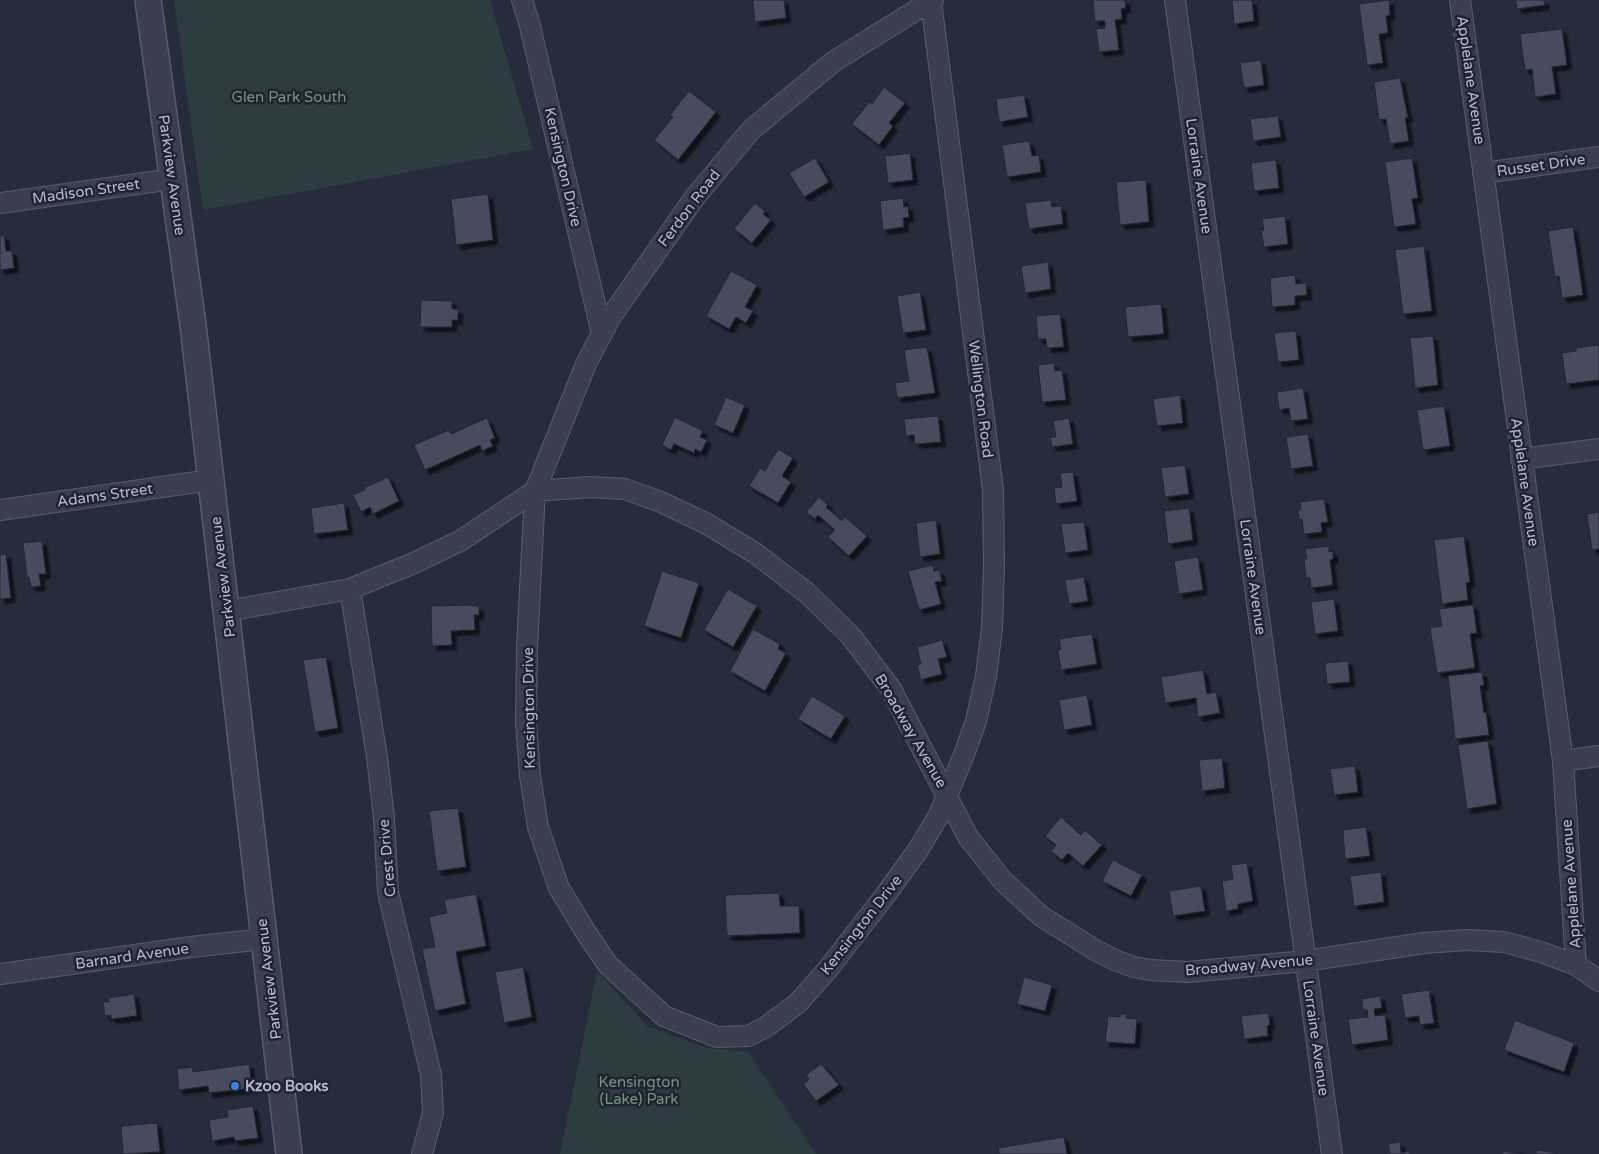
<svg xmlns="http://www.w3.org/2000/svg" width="1599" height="1154" font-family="'Varela Round',sans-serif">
	<defs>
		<filter id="shadow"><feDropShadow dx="4.5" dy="4.5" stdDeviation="1" flood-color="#0009"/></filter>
	</defs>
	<rect width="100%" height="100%" fill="#272c3c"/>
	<path fill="#2d3c41" d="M174,0H490L533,149L203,210Z
		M597,971L647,1026L707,1048L748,1052L816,1154H560Z"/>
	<path fill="#474b5d" stroke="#222533" filter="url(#shadow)" d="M753,0H784L786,18L755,22Z
		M1093,0H1125L1126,8L1121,9L1122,19L1115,20L1119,50L1099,52L1096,29L1105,28V21H1095Z
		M1232,0H1252L1254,21L1234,24Z
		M1389,0L1390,15L1386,16L1388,33L1379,34L1383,63L1367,65L1359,4Z
		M1516,0H1544L1545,5L1517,9Z
		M1562,29L1567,65L1552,67L1556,94L1535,97L1532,69L1525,70L1520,34Z
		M1261,60L1264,85L1244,88L1240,63Z
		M1400,78L1408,118H1405L1409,141L1390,144L1386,119L1379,120L1374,82Z
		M884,87L905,103L889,123L893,126L879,145L852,124L869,102L872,104Z
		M689,91L716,112L678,160L654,140L673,117L670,115Z
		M1024,95L1028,117L999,122L996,99Z
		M1278,116L1281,137L1253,141L1250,119Z
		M1029,141L1032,156L1039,155L1041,172L1007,177L1002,145Z
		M910,153L913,180L888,183L885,156Z
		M815,158L829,182L804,197L789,173Z
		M1412,158L1418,198L1412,199L1416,224L1394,227L1385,162Z
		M1276,160L1279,188L1254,191L1251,163Z
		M1146,180L1149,222L1120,225L1116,182Z
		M488,194L493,240L456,245L451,199Z
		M903,198L904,207L908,206L909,217L903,218L904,227L883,230L880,201Z
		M1051,200L1052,207L1061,206L1063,224L1029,229L1025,203Z
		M755,203L765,211L763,214L771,220L752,243L734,229Z
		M1285,216L1288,244L1264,247L1261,230H1264L1262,219Z
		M1573,227L1583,295L1562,298L1559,276L1555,277L1548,231Z
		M4,235L6,251H12L14,268L0,270V236Z
		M1424,246L1432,311L1403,314L1395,250Z
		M1048,262L1051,289L1025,293L1021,266Z
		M731,271L757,285L745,307L753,311L746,323L736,317L729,329L706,316Z
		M1295,275L1296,284L1306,283L1307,295L1295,296V305L1272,307L1270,278Z
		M920,292L926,330L903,333L897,296Z
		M421,300L452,301V309H458V320H452V327H420Z
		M1161,304L1164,334L1128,337L1125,307Z
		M1060,314L1064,347L1047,348L1046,339H1038L1036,316Z
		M1296,331L1299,360L1278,362L1274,333Z
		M1433,336L1438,385L1415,388L1410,338Z
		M1599,345V380L1566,384L1562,353L1576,351V348Z
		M927,347L935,393L897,398L895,383L909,381L904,350Z
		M1054,363L1055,371L1062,370L1066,400L1042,402L1038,365Z
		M1303,388L1308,419L1291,421L1289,408L1279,410L1277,392Z
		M1180,395L1183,423L1157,426L1153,399Z
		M726,397L745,405L733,433L714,425Z
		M1444,406L1450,446L1423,450L1417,410Z
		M938,416L941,442L915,444L914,435L906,436L904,419Z
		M675,417L703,431L700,437L707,440L701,452L695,449L694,453L674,444L671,450L662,445Z
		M487,418L495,438L490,440L493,446L482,451L480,445L425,470L414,445L449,430L451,434Z
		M1069,418L1073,444L1052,447L1050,437H1056L1053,421Z
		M1308,434L1313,466L1291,469L1286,437Z
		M778,449L793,458L782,476L791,482L778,503L749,486L760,468L765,471Z
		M1185,465L1189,494L1165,497L1161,468Z
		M1073,472L1077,501L1056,504L1054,488L1062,487L1060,473Z
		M388,477L399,501L373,514L370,507L361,512L353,495L365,490L364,488Z
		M819,497L828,505L826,507L842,521L845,517L867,536L849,556L828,537L835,530L818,515L815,519L806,512Z
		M1324,499L1328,522L1321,523L1322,532L1304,534L1302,519L1299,520L1298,510H1301L1300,502Z
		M344,503L348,530L314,534L311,508Z
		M1189,508L1193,540L1168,544L1164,511Z
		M1599,512V549L1592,550L1587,514Z
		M936,520L940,554L920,557L916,523Z
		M1084,522L1088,550L1065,553L1061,524Z
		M1464,536L1470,582L1466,583L1468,600L1442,604L1434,540Z
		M42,541L46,574H39L41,586L31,587L29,577H27L23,543Z
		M1329,546V552L1333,551V559L1330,560L1333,585L1311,588L1310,578H1306L1304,559H1307L1305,549Z
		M6,554L11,598L0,599V555Z
		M1198,557L1203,590L1179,594L1174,561Z
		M933,565L934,571L939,570L942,581L935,582L941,604L919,610L908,571Z
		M662,571L699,583L681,638L644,626Z
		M1084,577L1088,601L1069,604L1065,580Z
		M728,589L757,606L733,647L704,630Z
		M1334,599L1338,631L1315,634L1311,602Z
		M472,605V606H479V615H474L475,630L451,631L452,645L432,646L431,606Z
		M1473,605L1477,633L1470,634L1475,668L1437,673L1430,628L1442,626L1439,609Z
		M753,629L780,644L778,649L786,653L765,691L730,671Z
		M1092,634L1097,664L1061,670L1058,650L1061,649L1059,639Z
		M942,640L947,657L938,659L942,674L921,680L917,665L921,664L917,647Z
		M326,657L338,728L315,732L303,660Z
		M1348,661L1350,682L1327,684L1325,663Z
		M1203,670L1207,694L1216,692L1220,713L1198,717L1196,698L1165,703L1161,677Z
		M1482,672L1484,685L1480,686L1484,713L1486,712L1489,735L1455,739L1448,676Z
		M1087,695L1092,725L1064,730L1059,700Z
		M812,696L845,716L831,739L798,719Z
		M1488,741L1497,804L1467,809L1458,745Z
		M1222,758L1225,788L1202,791L1199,760Z
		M1355,766L1358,792L1334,795L1330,769Z
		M458,808L466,867L437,871L429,811Z
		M1061,817L1081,835L1085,830L1102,845L1083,866L1068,853L1062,860L1051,851L1056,845L1045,836Z
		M1366,827L1370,856L1345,859L1343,830Z
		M1113,860L1142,875L1131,896L1102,881Z
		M1247,863L1253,901L1238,904V909L1226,911L1222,881L1233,879L1231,865Z
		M1381,872L1384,902L1354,906L1350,876Z
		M1201,886L1205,911L1173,916L1169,891Z
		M779,893L780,906H799L800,933L727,936L725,895Z
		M476,894L486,946L456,952L466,1004L435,1011L422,949L435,947L429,917L447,913L444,900Z
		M523,967L532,1017L504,1023L495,972Z
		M1024,977L1052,985L1045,1011L1017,1004Z
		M1429,990L1434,1023L1420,1025L1419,1016L1405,1018L1401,994Z
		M134,994L137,1016L111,1019V1015L105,1016L103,1002H109L108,998Z
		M1380,996L1382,1008L1374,1009L1375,1016L1385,1015L1388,1040L1352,1045L1348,1019L1368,1017L1367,1010H1363L1362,999Z
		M1268,1013L1270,1025L1267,1026L1268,1036L1244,1039L1241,1016Z
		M1120,1014H1126V1018L1137,1019L1135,1044L1105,1042L1108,1016L1120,1017Z
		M1515,1020L1574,1043L1564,1072L1504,1050Z
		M249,1064L252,1088L209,1093L208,1086L179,1090L177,1069L192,1067L193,1072Z
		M821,1064L839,1085L816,1101L803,1084L809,1079L806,1075Z
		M253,1106L258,1138L235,1141L234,1137L212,1141L209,1120L228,1117L227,1110Z
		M157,1123L160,1152L123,1154L121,1126Z
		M1064,1137L1067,1154H999L998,1148Z
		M1400,1142L1401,1153L1410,1151V1154H1390L1388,1144Z
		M1537,1150L1557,1153L1556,1154H1536Z
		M1503,1151L1525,1154H1502Z"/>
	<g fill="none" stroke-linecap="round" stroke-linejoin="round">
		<g stroke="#595c6a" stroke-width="22">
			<path id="minor" d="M522,0L529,22L602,334
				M931,0V1L993,490L994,566L992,628L986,676L976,721L965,752L939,815L918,850L884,897L828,969L798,1003L766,1027L748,1036L717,1037L664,1016L608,965L585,931L559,888L538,827L530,776L526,723L527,648L535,491L586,364L610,318L695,197L751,130L833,62L931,1L933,0
				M1175,0L1332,1154
				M1460,0L1563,761L1576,965
				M1483,173L1599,157
				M0,203L173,179
				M1521,459L1599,449
				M0,510L211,480
				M350,589L377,757L384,818L388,892L431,1075L433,1113L422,1154
				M227,611L350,589L414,563L460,541L535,491L590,487L625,489L661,502L707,524L755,553L807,593L850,635L891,689L968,837L1003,881L1041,916L1095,950L1117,961L1134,967L1151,970L1188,972L1305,961L1424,943L1467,940L1504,942L1541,952L1576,965L1599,981
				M1563,761L1599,756
				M0,974L191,947L264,939"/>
		</g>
		<g stroke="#595c6a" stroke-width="28">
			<path id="tertiary" d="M148,0L193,325L289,1154"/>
		</g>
		<use href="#minor" stroke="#3b3e4c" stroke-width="20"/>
		<use href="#tertiary" stroke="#3b3e4c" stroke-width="25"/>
	</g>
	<circle fill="#3f7fe0" stroke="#202331" stroke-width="2" cx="235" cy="1086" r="5"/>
	<g text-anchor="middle" stroke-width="5" stroke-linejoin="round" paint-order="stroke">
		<g font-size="15" fill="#b7bac7" stroke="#202331">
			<text transform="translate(1471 80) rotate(82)" y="5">Applelane Avenue</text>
			<text transform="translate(1541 165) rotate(-8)" y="5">Russet Drive</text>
			<text transform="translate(563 167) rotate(77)" y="5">Kensington Drive</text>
			<text transform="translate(172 175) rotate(82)" y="5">Parkview Avenue</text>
			<text transform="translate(1199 176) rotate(82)" y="5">Lorraine Avenue</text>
			<text transform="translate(86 191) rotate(-8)" y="5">Madison Street</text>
			<text transform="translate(689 208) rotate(-53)" y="5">Ferdon Road</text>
			<text transform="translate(981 399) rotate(83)" y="5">Wellington Road</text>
			<text transform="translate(1525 482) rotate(82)" y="5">Applelane Avenue</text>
			<text transform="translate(105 495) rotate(-8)" y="5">Adams Street</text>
			<text transform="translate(223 577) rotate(-97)" y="5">Parkview Avenue</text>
			<text transform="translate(1253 577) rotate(82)" y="5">Lorraine Avenue</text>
			<text transform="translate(529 708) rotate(-91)" y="5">Kensington Drive</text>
			<text transform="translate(911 731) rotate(60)" y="5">Broadway Avenue</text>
			<text transform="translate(387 858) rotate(-95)" y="5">Crest Drive</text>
			<text transform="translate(1571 884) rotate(-94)" y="5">Applelane Avenue</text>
			<text transform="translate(861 925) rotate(-52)" y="5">Kensington Drive</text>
			<text transform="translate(132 956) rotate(-8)" y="5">Barnard Avenue</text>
			<text transform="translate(1249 965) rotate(-5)" y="5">Broadway Avenue</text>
			<text transform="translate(269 979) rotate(-97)" y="5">Parkview Avenue</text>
			<text transform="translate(1316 1038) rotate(82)" y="5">Lorraine Avenue</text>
		</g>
		<g font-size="15" fill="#719581" stroke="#202331">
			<text x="289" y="102">Glen Park South</text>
			<text x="639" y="1087">Kensington<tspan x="639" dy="17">(Lake) Park</tspan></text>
		</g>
		<g font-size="15" font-weight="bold" fill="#b7bac7" stroke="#202331" text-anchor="start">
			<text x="245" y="1091">Kzoo Books</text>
		</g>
	</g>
</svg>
